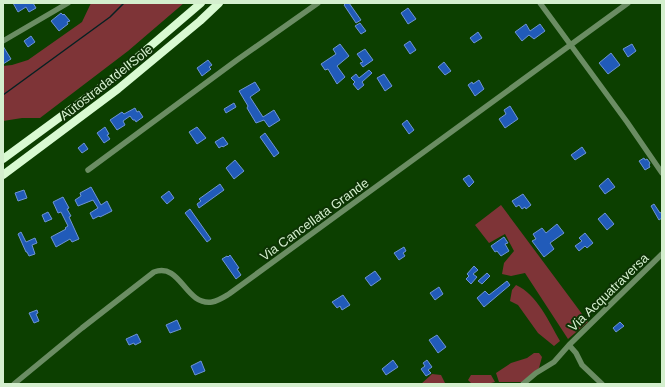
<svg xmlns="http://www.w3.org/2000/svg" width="665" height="387" font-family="Helvetica,sans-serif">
	<rect width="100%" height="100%" fill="#0c3f00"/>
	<path fill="#7e3437" d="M91,3H184L128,51L40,118H22L3,121V66L12,65L28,60L82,22Z
		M501,205L588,322L568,339L525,273L511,276L502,274L504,263L514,251L505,234L489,243L475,225Z
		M516,285C537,294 549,322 560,341L554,346L538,333L518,305L510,301L512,290Z
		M534,353H539L542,357L539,368L522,382H499L496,373L511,363L527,358Z
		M432,374L441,375L445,383L421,384Z
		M471,375H491L495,382L487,384H472L468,380Z"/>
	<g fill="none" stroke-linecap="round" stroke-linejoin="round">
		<path stroke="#062122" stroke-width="1.5" d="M3,95L110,17L124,3"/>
	</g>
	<path fill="#215bb9" stroke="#6e95d4" d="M13,3H33L36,8L29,12L26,7L18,12Z
		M346,3H349L361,20L356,23L344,5Z
		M408,8L416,19L408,24L401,13Z
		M61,13L63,15L64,14L70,21L67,22L68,24L59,31L51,21Z
		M360,23L366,31L361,34L355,26Z
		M526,24L530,31L540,24L545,31L534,39L529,35L522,41L515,32Z
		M478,32L482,38L474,43L470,38Z
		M31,36L35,42L28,47L24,41Z
		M410,41L416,50L410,54L404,45Z
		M340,44L349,56L337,66L345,77L337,84L328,69L325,70L321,64L336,54L333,49Z
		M632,44L636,51L628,57L623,49Z
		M3,46L11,59L3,64Z
		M365,49L373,60L363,67L360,63L363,62L357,54Z
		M611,53L620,65L608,74L599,63Z
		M208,60L212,65L209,67L211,69L202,76L197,68Z
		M444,62L451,71L445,75L438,67Z
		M369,70L372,73L362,82L364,85L358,90L353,84L355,82L351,78L356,74L359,78Z
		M384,74L392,86L385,91L377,78Z
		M479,80L484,89L475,96L468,85L472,82L473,84Z
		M255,82L260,90L250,97L263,117L274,110L280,120L269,127L264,120L256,123L247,108L248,106L239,91Z
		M234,103L236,107L226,113L224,109Z
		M510,106L518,119L505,128L499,119L506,114L504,110Z
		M135,108L137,112L139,111L143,117L136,122L135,120H133L130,116L123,121L125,125L117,130L110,120L122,112L124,114Z
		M407,120L414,130L409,134L402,124Z
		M105,127L109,134L107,135L110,139L104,143L97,133Z
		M197,127L206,138L197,144L189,132Z
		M265,133L279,153L274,157L260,137Z
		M223,137L228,144L223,147L222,146L219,148L215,142Z
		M84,143L88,149L82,153L78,148Z
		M582,147L586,153L575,160L571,155Z
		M644,158L645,160L647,159L650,163L649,165L650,167L645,170L639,161Z
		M235,160L244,171L234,179L226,168Z
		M469,175L474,182L469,187L463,179Z
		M608,178L615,187L605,194L599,186Z
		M220,184L224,190L199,208L197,204L201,201L199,199Z
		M91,187L101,205L107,201L112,211L100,217L99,216L93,219L90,213L98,208L93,200L78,206L75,200L81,196L80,193Z
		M24,190L27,198L18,201L15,193Z
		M169,191L174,198L167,204L161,197Z
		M523,194L531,205L526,209L525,207L522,209L519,205L516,207L512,201Z
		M63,197L69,208L67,209L71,216L69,217L79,239L72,242L70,239L56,247L51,237L66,229L65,228L68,226L61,212L58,213L53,202Z
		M654,204L660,213L662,212V218L659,220L651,206Z
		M190,209L211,239L207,242L185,213Z
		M48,212L52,219L45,222L42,215Z
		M605,213L614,224L607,230L598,219Z
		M557,224L564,233L550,243L554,249L544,257L532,241L536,239L533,234L542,228L546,233Z
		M21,232L26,242L35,238L37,243L32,245L35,254L29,256L27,252H26L18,234Z
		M585,233L593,243L587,248L585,246L579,251L575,246L582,241L579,238Z
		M504,237L508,243L505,244L509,251L501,256L497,251L495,252L491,246Z
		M404,247L406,251L403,253L405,256L399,260L394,253Z
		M230,255L239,268L237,269L241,275L236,279L222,259L227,256L228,257Z
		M474,266L478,270L473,274L477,277L471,284L466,279L469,276L467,274Z
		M375,271L381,279L371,286L365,278Z
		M487,273L490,276L482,284L478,281Z
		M507,281L510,285L484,307L477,298L485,291L489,295Z
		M439,287L443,294L435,300L430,293Z
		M343,295L350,305L342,310L340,306L337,308L332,302Z
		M37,310L38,313L36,314L39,321L34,323L29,313Z
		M177,320L181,329L170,333L166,325Z
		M620,322L624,326L616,332L613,328Z
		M137,334L141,342L135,345L134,343L129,345L126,339Z
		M437,335L446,347L438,353L429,340Z
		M393,360L398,367L386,375L382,369Z
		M427,360L432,367L428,370L431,373L426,376L421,369L425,366L423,363Z
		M201,361L205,371L195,375L191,366Z"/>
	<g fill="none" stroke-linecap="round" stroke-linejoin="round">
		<path stroke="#6b8d63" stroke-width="5.5" d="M540,3L627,122L662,173
			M3,41L68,3
			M88,170L237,60L318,3
			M569,345L662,254
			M14,384L82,328L154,272C181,262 185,306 212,302C218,301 224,297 229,294L628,3
			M523,384L536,373L554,362L569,345L576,353L582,365L602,384"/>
		<path stroke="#d9fad2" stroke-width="8" d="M3,159L112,79L201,3
			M3,175L118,89L200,21L219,3"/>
	</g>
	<g text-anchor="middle" stroke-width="4" stroke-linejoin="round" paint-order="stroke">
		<g font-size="13" fill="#d4efce" stroke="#0d3304">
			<text transform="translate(106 82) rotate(-38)" y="5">Autostrada del Sole</text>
			<text transform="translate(314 219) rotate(-36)" y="5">Via Cancellata Grande</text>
			<text transform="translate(608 292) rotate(-44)" y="5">Via Acquatraversa</text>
		</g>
	</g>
	<rect width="665" height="387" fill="none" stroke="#d4efce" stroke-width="8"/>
</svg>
